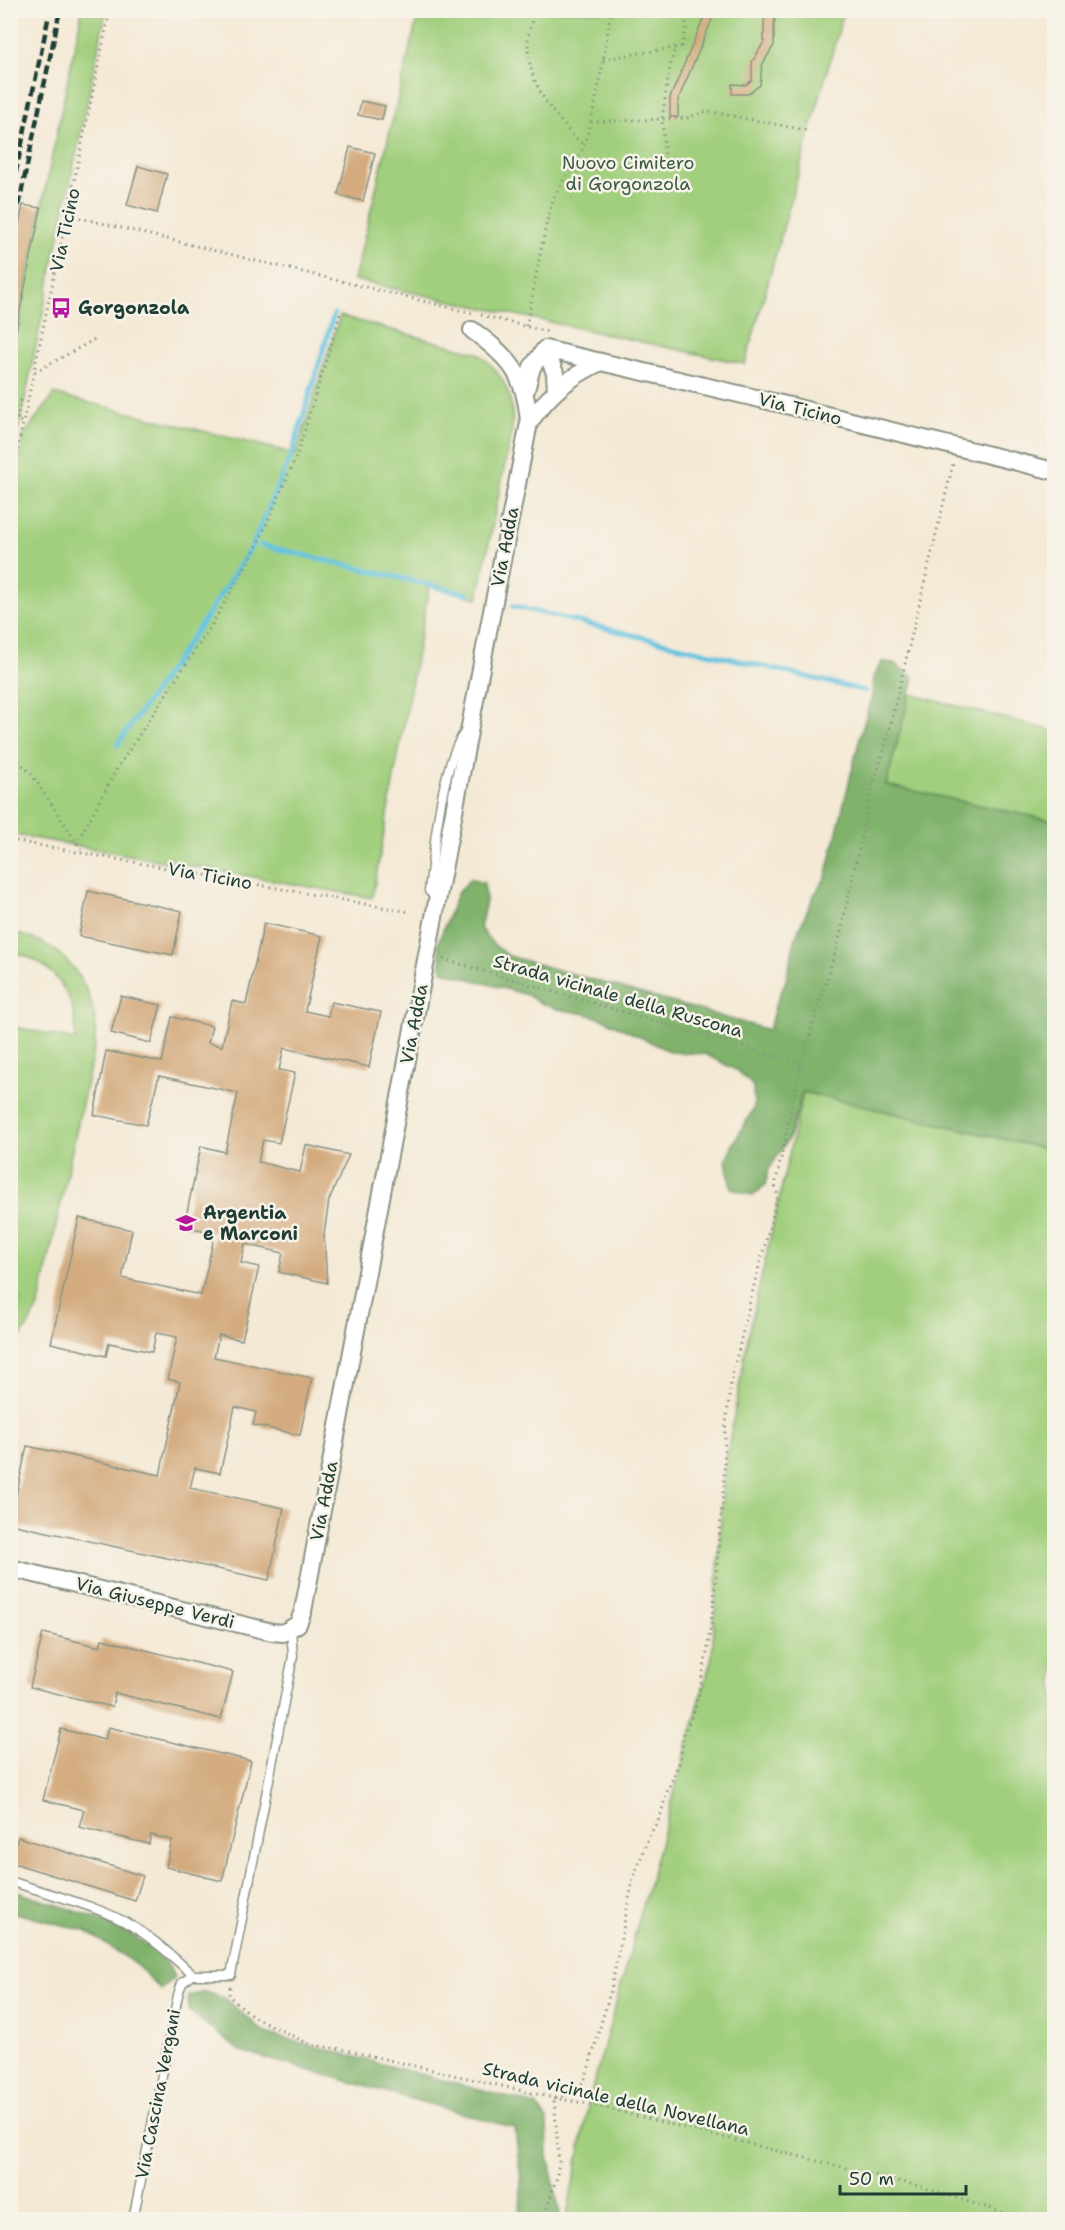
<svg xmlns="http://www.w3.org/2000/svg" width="1065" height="2230" font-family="'Shantell Sans',sans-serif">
	<rect width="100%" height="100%" fill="#f7f3e8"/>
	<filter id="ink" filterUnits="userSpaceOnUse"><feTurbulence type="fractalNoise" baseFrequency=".0167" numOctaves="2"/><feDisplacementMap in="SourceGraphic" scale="12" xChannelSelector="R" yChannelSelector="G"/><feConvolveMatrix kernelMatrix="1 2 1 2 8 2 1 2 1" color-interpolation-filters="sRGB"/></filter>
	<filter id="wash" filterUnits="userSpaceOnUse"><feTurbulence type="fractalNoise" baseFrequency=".008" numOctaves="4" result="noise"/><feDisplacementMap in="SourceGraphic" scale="24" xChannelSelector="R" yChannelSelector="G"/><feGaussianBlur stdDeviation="1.35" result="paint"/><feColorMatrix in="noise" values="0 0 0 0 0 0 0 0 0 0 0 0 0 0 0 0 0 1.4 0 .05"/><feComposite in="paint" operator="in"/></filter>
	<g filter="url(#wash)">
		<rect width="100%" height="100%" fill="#f4e9d5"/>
		<path fill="#a1cf7d" stroke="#608658" stroke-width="1.5" d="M82,11H106L11,465V355Z
			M419,11H844L745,364L354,280Z
			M340,316L478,353C503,372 515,398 512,429L478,598L429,587L372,898L11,834V504L24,435L54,394L296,454Z
			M910,694L1054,731V821L886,785Z
			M11,933C54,939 86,971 94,1015C96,1023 95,1034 95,1043L39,1305C32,1321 24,1335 11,1347V1319L21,1299L10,1296L11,1026L75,1040C79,999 53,959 11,952Z
			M803,1092L1054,1151V2219L566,2220L590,2097L712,1656L724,1472L749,1332Z"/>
		<path fill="#80b26c" stroke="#507850" stroke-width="1.5" d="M882,662L894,663L914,678L886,785L1054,821V1151L803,1092L789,1138L769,1169L765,1185L753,1196L731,1188L726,1160L733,1144L754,1108L753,1086L738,1071L705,1054L671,1052L603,1019L586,1014L557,1009L542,1004L527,995L442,971L438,943L457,894L470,879L484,883L486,901L480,928L492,943L509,956L769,1030L775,1006L786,980L796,936L814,895L826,877L860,737L872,696L873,677Z
			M11,1890C55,1905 134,1924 165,1961C169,1965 171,1972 174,1977L161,1990L136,1964L86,1931L11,1912Z
			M205,1992L224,1998L265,2033L536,2105L547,2120L548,2156L561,2219H520L521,2181L515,2128L240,2051L189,2011L188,1996Z"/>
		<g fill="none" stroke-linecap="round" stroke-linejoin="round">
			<path stroke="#62c2e0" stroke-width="5" d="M261,545L468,594
				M513,606L865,691
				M117,745L209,613L252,546L292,453L334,314"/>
		</g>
		<g id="blocks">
			<path fill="#d3ab7f" d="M707,10H716L678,100V117H670V98Z
				M766,10H777L774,24V45L762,65L760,85L748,94H732V84L746,85L752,80V62L764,42V23Z
				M361,101L385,106L382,120L358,115Z
				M350,147L375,153L363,201L338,195Z
				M138,166L167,174L157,213L127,205Z
				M23,205L41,208L12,350L10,267Z
				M88,891L182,911L173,955L79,936Z
				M264,923L322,936L305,1011L328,1016L331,1002L381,1012L369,1067L284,1048L279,1070L295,1073L279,1143L263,1140L258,1162L300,1172L306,1145L349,1155L329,1200L324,1235L327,1283L279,1272L283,1253L245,1244L241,1263L259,1267L242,1340L219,1335L214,1357L312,1378L300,1435L253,1425L256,1412L235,1407L220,1473L195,1468L190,1488L284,1508L269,1580L10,1524L27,1446L160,1475L180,1382L168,1379L177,1337L156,1333L152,1352L109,1343L106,1356L51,1343L79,1218L132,1230L122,1278L201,1295L215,1233L184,1226L201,1146L225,1152L238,1093L159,1076L146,1125L94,1115L106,1051L162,1062L172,1017L212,1026L208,1043L222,1046L232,1001L246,1004Z
				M121,996L161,1005L151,1043L111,1033Z
				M43,1633L100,1647L102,1639L233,1672L221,1719L115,1693L112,1707L30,1687Z
				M108,1727L251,1761L222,1881L166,1867L172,1840L151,1835L149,1844L79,1827L84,1810L43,1800L61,1729L105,1740Z
				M18,1837L143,1876L135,1901L10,1862Z"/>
		</g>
	</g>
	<g filter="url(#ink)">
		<use href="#blocks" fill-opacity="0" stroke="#8a9384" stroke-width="1.5"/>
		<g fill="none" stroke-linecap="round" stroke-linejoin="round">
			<g stroke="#8a9384" stroke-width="11">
				<path id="lane" d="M437,899L429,891C434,850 441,764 465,732
					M10,1881C48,1894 99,1906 132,1926C154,1939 174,1958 193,1975H231L293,1656L291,1630
					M133,2220L178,1995L182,1983L193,1975"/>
			</g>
			<g stroke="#8a9384" stroke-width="20">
				<path id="street" d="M545,349L790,406L1054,471
					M545,349L555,373L556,391
					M526,390L532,367L545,349
					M529,423C548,395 570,376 601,362
					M10,1568L272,1632L283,1633L298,1624L303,1611L486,642L529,423C526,375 510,358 472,330"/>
			</g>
			<path stroke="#8a9384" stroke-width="3" stroke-dasharray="1.5 4.5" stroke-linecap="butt" d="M536,10C512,63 546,110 583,145
				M682,47L686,29V10
				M603,59L685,46
				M591,122L687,118L707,111L810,131
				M570,172L665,160L662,119L670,66L675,48
				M68,215L472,313
				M481,315L548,332
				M526,326C535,288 540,248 550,210C556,185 575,168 584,145C598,102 604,55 611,10
				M35,372L97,338
				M21,400L17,421L24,422
				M10,485L110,10
				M10,752L32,775L83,852
				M10,840L410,912
				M76,844L118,767L211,626L256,548L297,455L341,312
				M443,959L801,1064
				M230,1987L229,1996L254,2017L311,2045L341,2049L554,2098L589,2104L922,2187L1026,2220
				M543,2220L556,2180L559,2162L554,2098C569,2095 578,2091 586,2077L611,1989L633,1879L649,1836L660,1817L667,1792L680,1761L684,1733L696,1706L707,1653L714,1600L724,1480L725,1432L731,1381L755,1281L778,1197L775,1186L801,1064L840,936L873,784L885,747L953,464"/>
			<use href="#lane" stroke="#fff" stroke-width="8"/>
			<use href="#street" stroke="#fff" stroke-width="16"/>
			<path stroke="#1f3d34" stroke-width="4.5" stroke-dasharray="9 4.5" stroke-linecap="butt" d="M10,200L50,10
				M10,246L60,10"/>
		</g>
	</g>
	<defs>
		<g id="bus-bare" transform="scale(1.62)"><path d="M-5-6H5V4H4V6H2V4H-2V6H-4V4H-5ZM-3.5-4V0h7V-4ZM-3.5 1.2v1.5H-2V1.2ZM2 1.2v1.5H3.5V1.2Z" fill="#b5179e" stroke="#f7f3e8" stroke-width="2.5" paint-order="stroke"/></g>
		<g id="school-bare" transform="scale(1.62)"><path d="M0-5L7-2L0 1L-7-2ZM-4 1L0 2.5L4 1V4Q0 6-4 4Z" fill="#b5179e" stroke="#f7f3e8" stroke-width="2.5" paint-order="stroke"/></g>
	</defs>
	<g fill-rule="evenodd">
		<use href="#bus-bare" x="61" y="308"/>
		<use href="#school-bare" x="186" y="1223"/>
	</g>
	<g text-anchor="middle" stroke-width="5" stroke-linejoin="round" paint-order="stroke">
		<g font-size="18" fill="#395a43" stroke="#f7f3e8">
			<text x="628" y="169">Nuovo Cimitero<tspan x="628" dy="21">di Gorgonzola</tspan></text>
		</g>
		<g font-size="18" fill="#1f3d34" stroke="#f7f3e8">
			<text transform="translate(65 230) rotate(-78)" y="6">Via Ticino</text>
			<text transform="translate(800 409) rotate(14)" y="6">Via Ticino</text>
			<text transform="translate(505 547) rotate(-79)" y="6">Via Adda</text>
			<text transform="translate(210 876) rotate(10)" y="6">Via Ticino</text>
			<text transform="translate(618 996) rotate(16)" y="6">Strada vicinale della Ruscona</text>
			<text transform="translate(414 1024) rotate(-79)" y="6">Via Adda</text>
			<text transform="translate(324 1501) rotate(-79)" y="6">Via Adda</text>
			<text transform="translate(155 1603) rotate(14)" y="6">Via Giuseppe Verdi</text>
			<text transform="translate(158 2094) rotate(-79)" y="6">Via Cascina Vergani</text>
			<text transform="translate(616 2099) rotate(13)" y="6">Strada vicinale della Novellana</text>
		</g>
		<g font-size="18" font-weight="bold" fill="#1f3d34" stroke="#f7f3e8" text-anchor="start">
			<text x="78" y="314">Gorgonzola</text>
			<text x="203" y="1219">Argentia<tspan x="203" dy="21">e Marconi</tspan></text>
		</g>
	</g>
	<rect width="1065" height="2230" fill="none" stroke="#f7f3e8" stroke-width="36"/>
	<path d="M840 2185v9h126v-9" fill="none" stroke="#1f3d34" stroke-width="3"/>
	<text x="849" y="2185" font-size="18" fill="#1f3d34" stroke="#f7f3e8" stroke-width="4.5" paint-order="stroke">50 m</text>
</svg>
